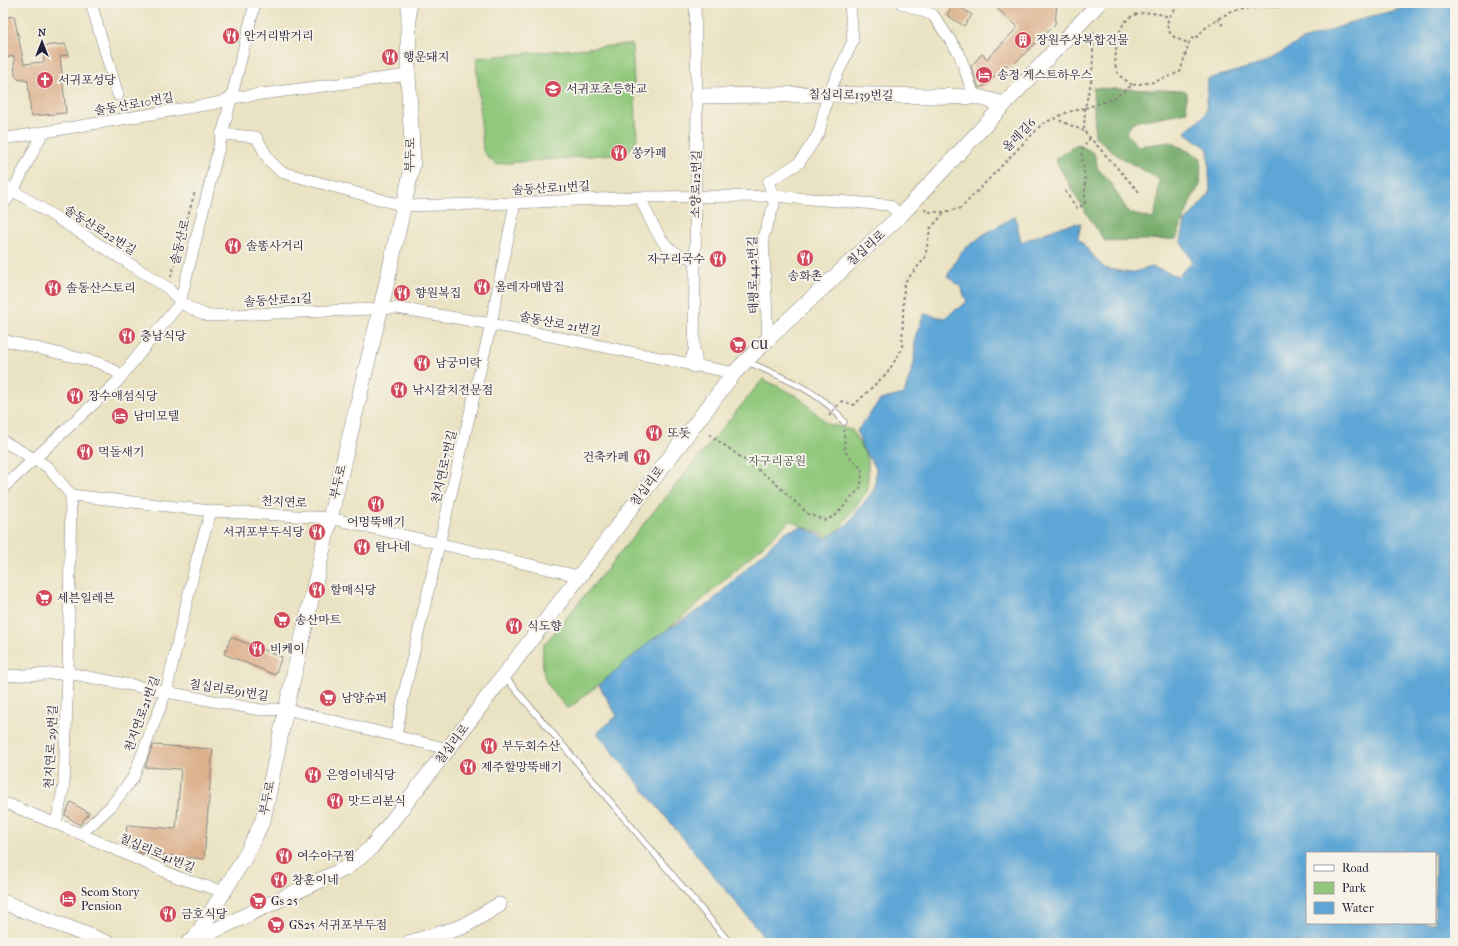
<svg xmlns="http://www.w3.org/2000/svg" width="1458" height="946" font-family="'IM FELL French Canon','Noto Serif KR',serif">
	<rect width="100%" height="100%" fill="#f7f3e8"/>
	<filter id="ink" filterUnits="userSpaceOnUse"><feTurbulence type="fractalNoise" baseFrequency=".025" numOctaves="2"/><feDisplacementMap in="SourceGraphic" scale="8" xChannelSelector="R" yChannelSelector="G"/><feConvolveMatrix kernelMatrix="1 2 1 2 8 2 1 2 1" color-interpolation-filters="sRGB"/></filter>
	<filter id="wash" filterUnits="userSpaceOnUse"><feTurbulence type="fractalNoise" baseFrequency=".012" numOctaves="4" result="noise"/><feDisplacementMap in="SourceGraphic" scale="16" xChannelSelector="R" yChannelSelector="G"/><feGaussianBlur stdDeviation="0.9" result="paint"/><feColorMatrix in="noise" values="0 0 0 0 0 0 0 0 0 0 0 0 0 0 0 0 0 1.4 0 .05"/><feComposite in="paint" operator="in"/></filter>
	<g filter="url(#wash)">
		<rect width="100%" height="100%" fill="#eae3c3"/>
		<path fill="#90c87b" stroke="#59755b" d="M632,44L637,139L632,149L626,153L496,164L488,158L483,150L476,58Z
			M763,379L797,396L828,424L852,430L868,459V490L832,538L790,521L683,617L568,709C545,683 541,682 543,646Z"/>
		<path fill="#74ac6b" stroke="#4b6753" d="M1093,88L1186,91L1187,112L1133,122L1126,133L1138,146L1171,142L1201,158L1200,185L1192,198L1176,239L1105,241C1086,215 1071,188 1055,159L1077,144L1094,153L1098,169L1110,182L1129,213L1153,219L1157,205L1159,179L1118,156L1095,136Z"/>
		<path fill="#5da6d5" stroke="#406488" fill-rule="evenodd" d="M1415,3H1455V943H769L597,733L617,716L599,685L653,639L710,603L785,532L802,527L826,538L848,524L875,488L876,468L862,447L857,431L880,400L904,394L914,363L915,337L924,314L944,318L967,302L960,286L947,276L961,252L983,235L1015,216L1021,242L1066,225L1081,223L1078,238L1104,268L1130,273L1152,267L1178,276L1193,262L1181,242L1185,222L1210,193L1208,149L1185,132L1206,114L1208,79L1258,65L1303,40L1364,18L1409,7ZM1307,853H1435V923H1307Z"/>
		<g id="blocks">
			<path fill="#dcaf8b" d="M954,3L972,15L964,26L947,15Z
				M991,3H1057L1055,24L1010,68L1006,64L987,84L980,88H979L971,66L982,54L987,59L1018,27Z
				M14,16L24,64L44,62L43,46L65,44L69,55L60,56L66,113L31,116L28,81L18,79L15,75L14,56L5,58L3,47V18Z
				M231,637L282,657L275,675L224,654Z
				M153,745L213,749L204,859L142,853L125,846L127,825L176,829L181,769L145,767Z
				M71,802L89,813L80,825L65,815Z"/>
		</g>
	</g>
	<g filter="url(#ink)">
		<use href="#blocks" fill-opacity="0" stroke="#86827f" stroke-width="1"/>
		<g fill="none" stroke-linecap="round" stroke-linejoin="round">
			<g stroke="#86827f" stroke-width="7">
				<path id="lane" d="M746,361C778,376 824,392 844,422
					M505,677L730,943"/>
			</g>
			<g stroke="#86827f" stroke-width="12">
				<path id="street" d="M91,3L118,95
					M901,3L933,15L959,53L973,93V97
					M221,134L256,137L269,160L281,172L404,206L515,203L640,197L772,196L889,205L901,215
					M3,139L217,103L231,98L408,75
					M3,184L168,288C181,304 189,309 209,316L397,308L491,324L734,373
					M640,197C646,211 658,239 669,248C676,255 686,257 695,259
					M3,205L13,191L42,134
					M768,339L763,237L774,205L772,192L768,182L799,163L819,133L828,94L853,41L850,3
					M3,340L100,363L122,375
					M694,356L697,96L695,3
					M3,441L48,467L71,495L211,511L330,518L578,576
					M3,488L116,383L180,303L255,3
					M3,676L68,673L261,710L286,709L448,749
					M396,735L406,685L491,324L515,203
					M3,804H8L81,834L111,806L133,778L166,692L197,558L211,511
					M56,823L64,785L68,673L71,495
					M81,834L177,877L224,892"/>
			</g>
			<g stroke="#86827f" stroke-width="16">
				<path id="secondary" d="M697,96L828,94L978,97L1004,104
					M694,365V356
					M3,902L107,943
					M194,940L245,857L263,820L286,709L330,518L386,286L413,163L408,75L409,3
					M188,943L346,868L370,849L448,749L734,373L768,339L901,215L1099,3
					M409,943L462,927L499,905"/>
			</g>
			<path stroke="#86827f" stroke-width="2" stroke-dasharray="3 3" stroke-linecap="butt" d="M1185,3C1174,8 1161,22 1171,34C1175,39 1183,41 1189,43
				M1218,18L1223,26
				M1132,85C1129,82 1123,79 1120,76C1114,69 1115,60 1116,52C1118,16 1136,6 1169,17
				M1085,108L1113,99L1132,85L1154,82L1180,72L1189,43L1192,38L1195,39C1215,16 1233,8 1263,7C1275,7 1285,8 1296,3
				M1085,108L1084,131L1139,192
				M1054,118L1084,131
				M1065,191L1077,208L1085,204V179L1081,151L1090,138
				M924,209L927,212H945L961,208L1042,124L1068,112L1085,108L1092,77L1094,29
				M171,277L195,191
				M841,401L854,405L888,372L902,349L904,283L925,258L930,229L945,212
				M709,434L772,480L808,514L825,520L835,516L861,487L862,469L845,452L844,430"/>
			<use href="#lane" stroke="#fff" stroke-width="5.5"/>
			<use href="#street" stroke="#fff" stroke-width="11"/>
			<use href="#secondary" stroke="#fff" stroke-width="15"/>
			<path stroke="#86827f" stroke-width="2" stroke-dasharray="3 3" stroke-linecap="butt" d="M829,416L841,401"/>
		</g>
	</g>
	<defs>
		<g id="restaurant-disc" transform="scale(0.9)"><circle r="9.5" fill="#d1495b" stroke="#f7f3e8"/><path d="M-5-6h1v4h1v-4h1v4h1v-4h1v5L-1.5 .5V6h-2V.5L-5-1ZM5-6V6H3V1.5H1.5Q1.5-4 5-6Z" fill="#fff"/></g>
		<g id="building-disc" transform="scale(0.9)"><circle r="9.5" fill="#d1495b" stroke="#f7f3e8"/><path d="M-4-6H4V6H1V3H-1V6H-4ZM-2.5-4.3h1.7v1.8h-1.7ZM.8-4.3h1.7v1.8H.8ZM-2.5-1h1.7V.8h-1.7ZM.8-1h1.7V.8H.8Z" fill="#fff"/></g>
		<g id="hotel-disc" transform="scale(0.9)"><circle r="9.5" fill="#d1495b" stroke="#f7f3e8"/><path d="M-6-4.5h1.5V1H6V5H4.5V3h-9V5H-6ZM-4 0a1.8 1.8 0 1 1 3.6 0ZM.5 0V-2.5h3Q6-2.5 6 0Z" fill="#fff"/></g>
		<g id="church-disc" transform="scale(0.9)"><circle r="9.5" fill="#d1495b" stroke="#f7f3e8"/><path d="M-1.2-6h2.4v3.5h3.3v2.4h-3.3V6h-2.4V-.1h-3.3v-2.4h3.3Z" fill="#fff"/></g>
		<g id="school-disc" transform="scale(0.9)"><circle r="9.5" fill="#d1495b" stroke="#f7f3e8"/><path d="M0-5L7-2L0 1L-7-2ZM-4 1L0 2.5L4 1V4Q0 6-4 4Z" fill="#fff"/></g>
		<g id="supermarket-disc" transform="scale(0.9)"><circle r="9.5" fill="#d1495b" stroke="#f7f3e8"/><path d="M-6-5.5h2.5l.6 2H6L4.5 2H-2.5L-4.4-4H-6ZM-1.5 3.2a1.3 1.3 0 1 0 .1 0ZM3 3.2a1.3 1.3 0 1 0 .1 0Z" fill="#fff"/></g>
	</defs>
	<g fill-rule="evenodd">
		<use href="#restaurant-disc" x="231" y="36"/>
		<use href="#building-disc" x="1023" y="40"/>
		<use href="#restaurant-disc" x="390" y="57"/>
		<use href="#hotel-disc" x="984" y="75"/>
		<use href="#church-disc" x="45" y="80"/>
		<use href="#school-disc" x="553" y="89"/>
		<use href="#restaurant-disc" x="619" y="153"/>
		<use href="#restaurant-disc" x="233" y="246"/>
		<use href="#restaurant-disc" x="805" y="258"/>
		<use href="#restaurant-disc" x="718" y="259"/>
		<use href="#restaurant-disc" x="482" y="287"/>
		<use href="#restaurant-disc" x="53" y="288"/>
		<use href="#restaurant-disc" x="402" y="293"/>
		<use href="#restaurant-disc" x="127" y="336"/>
		<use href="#supermarket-disc" x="738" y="345"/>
		<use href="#restaurant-disc" x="422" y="363"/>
		<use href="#restaurant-disc" x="399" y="390"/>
		<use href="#restaurant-disc" x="75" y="396"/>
		<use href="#hotel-disc" x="120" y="416"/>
		<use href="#restaurant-disc" x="654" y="433"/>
		<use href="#restaurant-disc" x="85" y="452"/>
		<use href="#restaurant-disc" x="642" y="457"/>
		<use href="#restaurant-disc" x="376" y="504"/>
		<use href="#restaurant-disc" x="317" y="532"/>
		<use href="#restaurant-disc" x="362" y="547"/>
		<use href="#restaurant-disc" x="317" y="590"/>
		<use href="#supermarket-disc" x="44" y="598"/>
		<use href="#supermarket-disc" x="282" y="620"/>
		<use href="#restaurant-disc" x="514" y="626"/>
		<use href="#restaurant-disc" x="257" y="649"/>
		<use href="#supermarket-disc" x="328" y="698"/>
		<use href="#restaurant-disc" x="489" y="746"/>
		<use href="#restaurant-disc" x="468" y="767"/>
		<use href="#restaurant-disc" x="313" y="775"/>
		<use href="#restaurant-disc" x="335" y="801"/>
		<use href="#restaurant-disc" x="284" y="856"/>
		<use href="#restaurant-disc" x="279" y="880"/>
		<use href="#hotel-disc" x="68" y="899"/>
		<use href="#supermarket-disc" x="258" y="901"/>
		<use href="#restaurant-disc" x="168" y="914"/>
		<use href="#supermarket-disc" x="276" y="925"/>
	</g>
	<g text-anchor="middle" stroke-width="4" stroke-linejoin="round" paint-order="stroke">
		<g font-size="12" fill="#22223b" stroke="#f7f3e8" text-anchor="start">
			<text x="244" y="40">안거리밖거리</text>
			<text x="1036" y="44">장원주상복합건물</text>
			<text x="403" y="61">행운돼지</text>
			<text x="997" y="79">송정 게스트하우스</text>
			<text x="58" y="84">서귀포성당</text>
			<text x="566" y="93">서귀포초등학교</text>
			<text x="632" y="157">쏭카페</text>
			<text x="246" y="250">솔똥사거리</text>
			<text x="705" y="263" text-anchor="end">자구리국수</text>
			<text x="805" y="280" text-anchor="middle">송화촌</text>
			<text x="495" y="291">올레자매밥집</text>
			<text x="66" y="292">솔동산스토리</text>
			<text x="415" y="297">향원복집</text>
			<text x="140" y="340">충남식당</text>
			<text x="751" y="349">CU</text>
			<text x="435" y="367">남궁미락</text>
			<text x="412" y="394">낚시갈치전문점</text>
			<text x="88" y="400">장수애섬식당</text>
			<text x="133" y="420">남미모텔</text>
			<text x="667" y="437">또돗</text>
			<text x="98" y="456">먹돌새기</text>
			<text x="629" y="461" text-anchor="end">건축카페</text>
			<text x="376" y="526" text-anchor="middle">어멍뚝배기</text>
			<text x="304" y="536" text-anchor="end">서귀포부두식당</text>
			<text x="375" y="551">탐나네</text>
			<text x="330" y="594">할매식당</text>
			<text x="57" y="602">세븐일레븐</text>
			<text x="295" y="624">송산마트</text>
			<text x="527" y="630">식도향</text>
			<text x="270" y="653">비케이</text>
			<text x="341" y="702">남양슈퍼</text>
			<text x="502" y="750">부두회수산</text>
			<text x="481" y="771">제주할망뚝배기</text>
			<text x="326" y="779">은영이네식당</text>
			<text x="348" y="805">맛드리분식</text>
			<text x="297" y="860">여수아구찜</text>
			<text x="292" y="884">창훈이네</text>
			<text x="81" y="896">Seom Story<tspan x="81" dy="14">Pension</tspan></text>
			<text x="271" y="905">Gs 25</text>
			<text x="181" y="918">금호식당</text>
			<text x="289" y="929">GS25 서귀포부두점</text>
		</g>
		<g font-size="12" fill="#22223b" stroke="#f7f3e8">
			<text transform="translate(851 95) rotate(1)" y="4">칠십리로139번길</text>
			<text transform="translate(134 104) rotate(-10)" y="4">솔동산로10번길</text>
			<text transform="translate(1019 135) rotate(-45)" y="4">올레길6</text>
			<text transform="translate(410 155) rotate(-88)" y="4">부두로</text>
			<text transform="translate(696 184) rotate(-89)" y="4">소양로12번길</text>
			<text transform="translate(551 188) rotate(-3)" y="4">솔동산로11번길</text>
			<text transform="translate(100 230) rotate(32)" y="4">솔동산로22번길</text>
			<text transform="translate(180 242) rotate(-76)" y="4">솔동산로</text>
			<text transform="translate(866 248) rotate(-42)" y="4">칠십리로</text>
			<text transform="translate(753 275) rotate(-91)" y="4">태평로442번길</text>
			<text transform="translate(278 300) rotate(-3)" y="4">솔동산로21길</text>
			<text transform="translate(560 324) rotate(11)" y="4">솔동산로 21번길</text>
			<text transform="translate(444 467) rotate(-77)" y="4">천지연로7번길</text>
			<text transform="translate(338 482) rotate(-76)" y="4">부두로</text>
			<text transform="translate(647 486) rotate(-53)" y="4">칠십리로</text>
			<text transform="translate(284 502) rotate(3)" y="4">천지연로</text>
			<text transform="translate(229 690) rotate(9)" y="4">칠십리로91번길</text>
			<text transform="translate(142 714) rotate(-70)" y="4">천지연로21번길</text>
			<text transform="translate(452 744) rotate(-53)" y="4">칠십리로</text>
			<text transform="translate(51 747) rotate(-87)" y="4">천지연로 29번길</text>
			<text transform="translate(267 798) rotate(-78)" y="4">부두로</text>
			<text transform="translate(157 853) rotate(23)" y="4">칠십리로41번길</text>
		</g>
		<g font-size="12" fill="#43544e" stroke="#f7f3e8">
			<text x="777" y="465">자구리공원</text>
		</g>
	</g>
	<rect width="1458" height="946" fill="none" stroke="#f7f3e8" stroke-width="16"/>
	<rect x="1306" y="852" width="130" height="72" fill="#f7f3e8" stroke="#a29fa3"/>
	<rect x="1314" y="865" width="20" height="6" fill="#ffffff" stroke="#a29fa3"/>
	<text x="1342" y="872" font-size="12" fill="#22223b">Road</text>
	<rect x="1314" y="882" width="20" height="12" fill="#90c87b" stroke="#a29fa3"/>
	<text x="1342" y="892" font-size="12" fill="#22223b">Park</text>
	<rect x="1314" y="902" width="20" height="12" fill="#5da6d5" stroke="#a29fa3"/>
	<text x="1342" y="912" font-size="12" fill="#22223b">Water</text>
	<g transform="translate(42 42)" stroke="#f7f3e8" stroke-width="3" paint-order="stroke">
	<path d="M0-3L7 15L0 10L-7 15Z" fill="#22223b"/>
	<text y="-6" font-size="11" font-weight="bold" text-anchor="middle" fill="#22223b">N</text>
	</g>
</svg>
